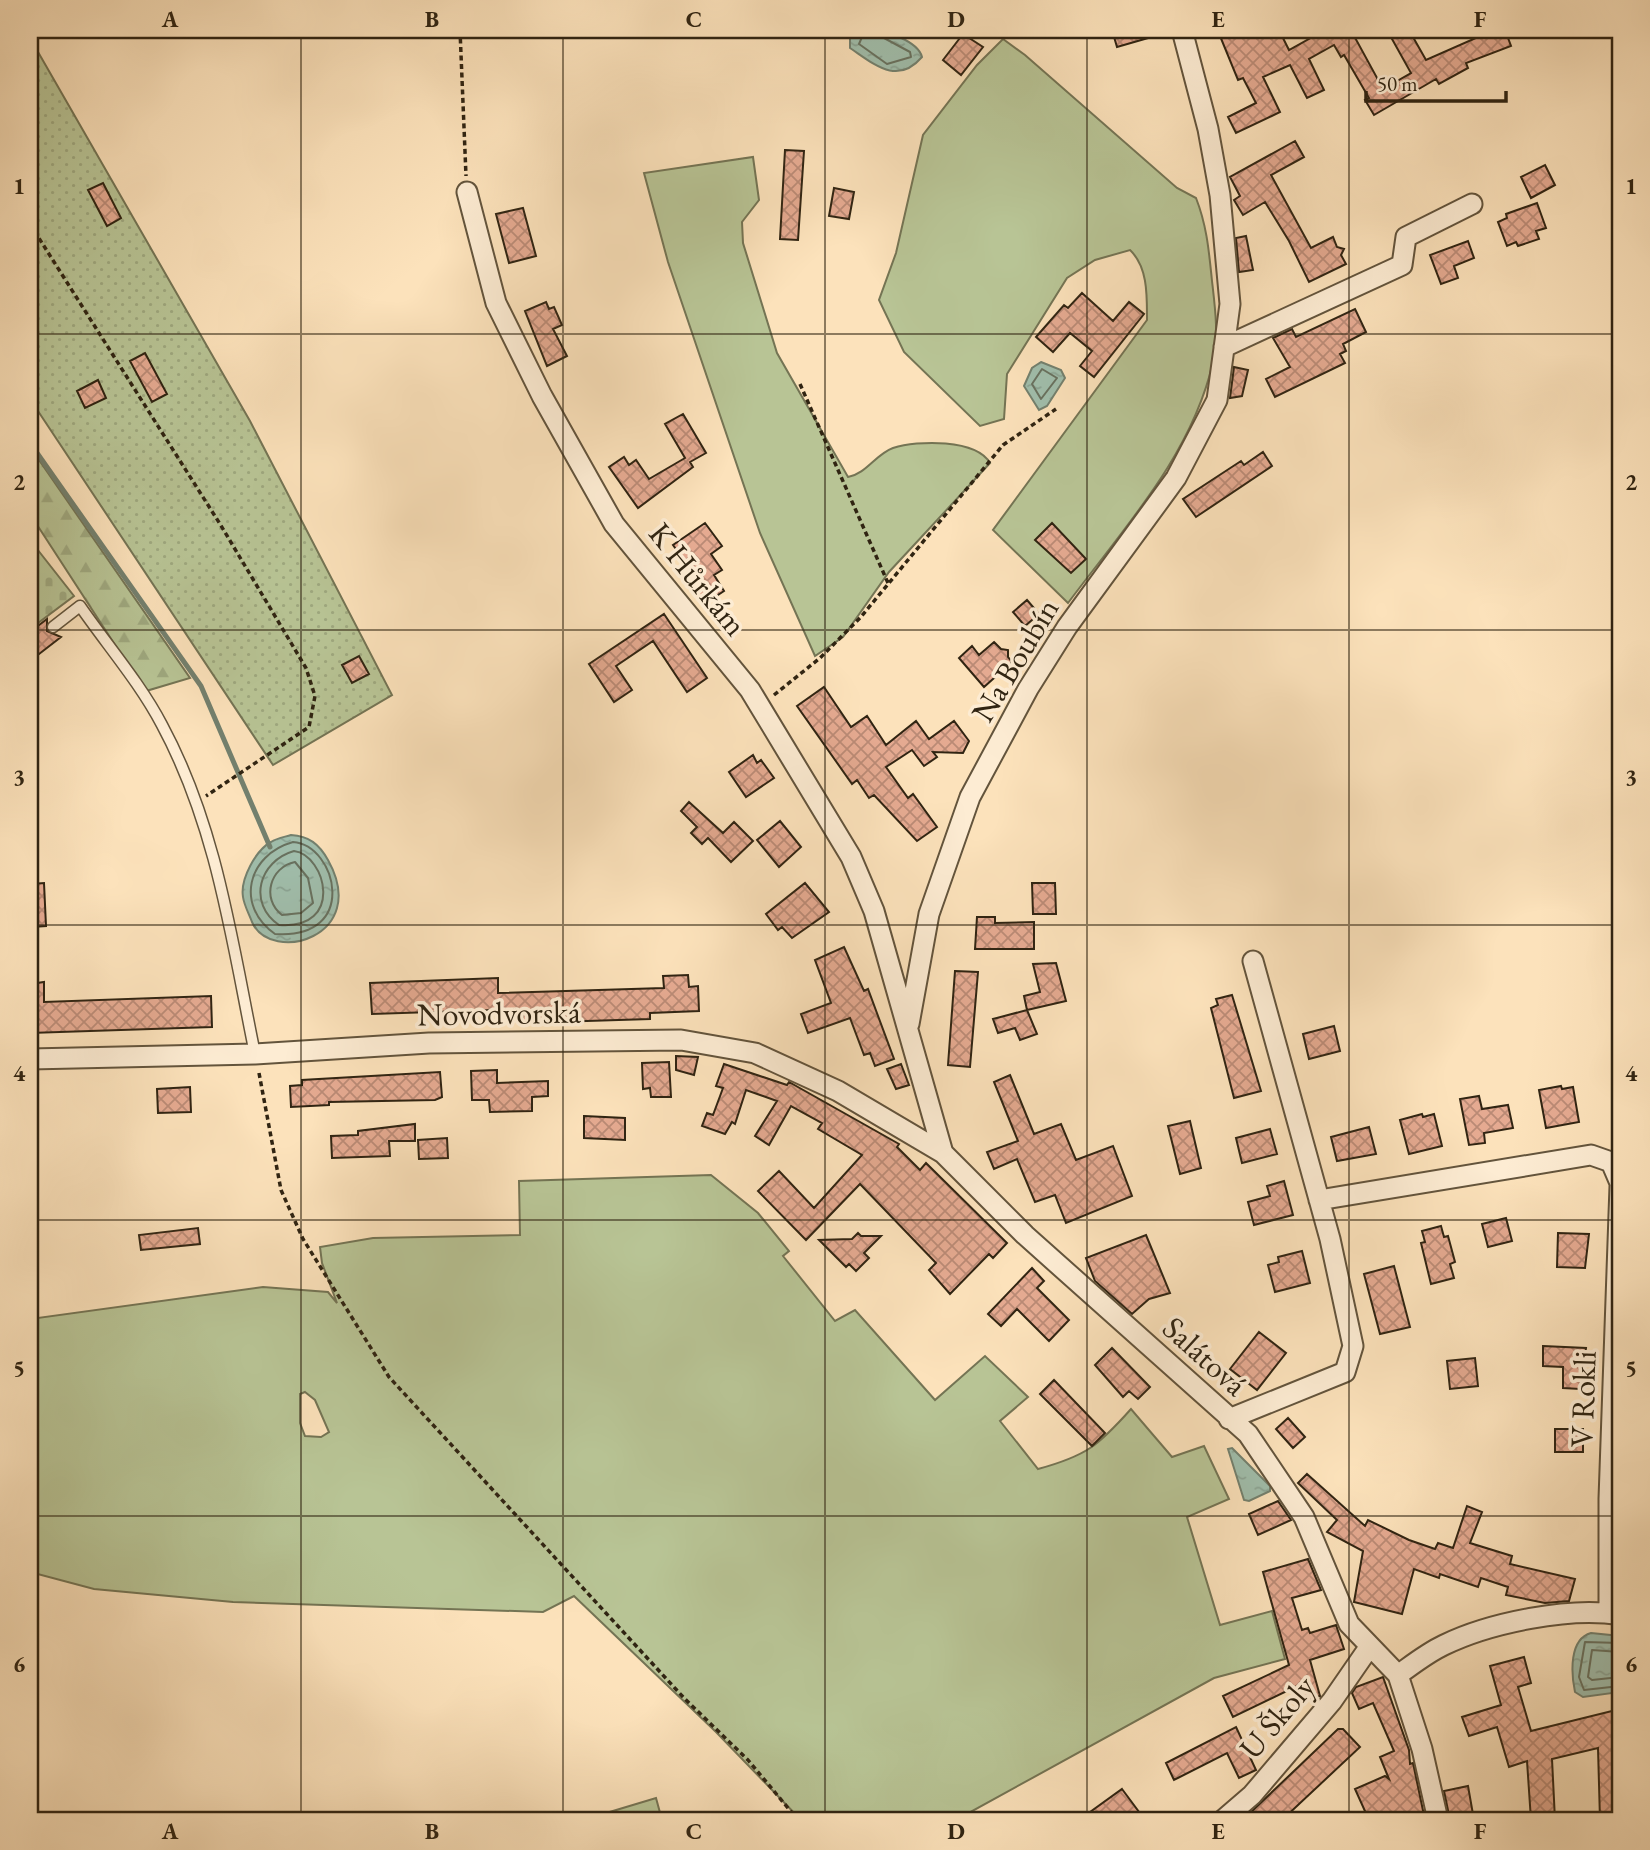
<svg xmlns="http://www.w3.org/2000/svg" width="1650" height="1850" font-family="'EB Garamond',serif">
	<defs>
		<pattern id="forest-firs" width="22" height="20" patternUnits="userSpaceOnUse" patternTransform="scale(1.75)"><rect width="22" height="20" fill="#b8c495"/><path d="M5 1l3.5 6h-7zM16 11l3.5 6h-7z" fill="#9ea87f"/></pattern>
		<pattern id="cemetery-stones" width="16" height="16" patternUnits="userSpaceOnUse" patternTransform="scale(1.75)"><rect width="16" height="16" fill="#b8c495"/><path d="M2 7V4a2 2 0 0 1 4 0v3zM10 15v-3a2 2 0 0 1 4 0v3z" fill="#9ea87f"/></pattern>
		<pattern id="garden-dots" width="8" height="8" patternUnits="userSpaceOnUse" patternTransform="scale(1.75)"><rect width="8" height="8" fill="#b8c495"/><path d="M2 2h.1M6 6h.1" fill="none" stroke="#9ea87f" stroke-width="1.8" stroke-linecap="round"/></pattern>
		<pattern id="water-ripples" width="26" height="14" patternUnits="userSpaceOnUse" patternTransform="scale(1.75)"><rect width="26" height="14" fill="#a0beac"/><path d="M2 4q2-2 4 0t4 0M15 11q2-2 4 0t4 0" fill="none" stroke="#8aa393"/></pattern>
		<pattern id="building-cross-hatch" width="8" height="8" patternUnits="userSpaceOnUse" patternTransform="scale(1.75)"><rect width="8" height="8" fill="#e5aa91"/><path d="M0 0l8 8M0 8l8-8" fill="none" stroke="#ba8a75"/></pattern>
	</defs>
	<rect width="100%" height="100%" fill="#fce2bb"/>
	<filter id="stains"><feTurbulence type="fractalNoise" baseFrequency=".00286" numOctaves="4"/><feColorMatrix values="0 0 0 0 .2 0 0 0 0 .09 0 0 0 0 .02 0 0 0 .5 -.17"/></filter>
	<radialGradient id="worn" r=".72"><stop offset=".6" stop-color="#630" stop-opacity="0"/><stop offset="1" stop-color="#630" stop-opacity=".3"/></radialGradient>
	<path fill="#b8c495" stroke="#747454" stroke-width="2" fill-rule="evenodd" d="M1003,39L1025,55L1177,188L1196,198C1207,226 1209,252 1212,281C1215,307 1219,336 1213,362C1192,455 1124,528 1068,603L993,530L1147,320C1147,296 1148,267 1130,250L1095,260L1067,278L1007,374L1004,419L980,426L904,352L879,300L896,253L923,135L977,65Z
		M753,157L759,200L742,222L743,243L777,353L848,477C866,474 876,454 893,448C918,440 976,439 990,463L889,572L843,637L815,656L760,533L668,262L644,173Z
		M711,1175L758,1213L789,1251L783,1256L835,1321L855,1310L935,1400L985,1356L1028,1397L1000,1421L1038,1469C1086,1456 1098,1446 1131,1409L1172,1457L1204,1446L1229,1499L1187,1517L1220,1625L1272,1611L1285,1659L1214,1678L956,1820H801L716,1732L574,1596L543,1612L233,1602L94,1589L30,1572V1319L263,1287L328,1292L337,1303L322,1263L320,1247L373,1238L520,1235L519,1181ZM305,1392L315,1400L329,1432L321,1437L305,1436L300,1423V1394Z
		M656,1798L662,1820H605L603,1814Z"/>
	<path fill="url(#forest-firs)" stroke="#747454" stroke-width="2" d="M30,447L190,678L146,691L143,688L30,514Z"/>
	<path fill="url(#cemetery-stones)" stroke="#747454" stroke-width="2" d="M30,540L74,596L30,629Z"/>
	<path fill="url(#garden-dots)" stroke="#747454" stroke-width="2" d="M30,38L250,421L392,695L273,765L30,399Z"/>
	<path fill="url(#water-ripples)" stroke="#73806e" stroke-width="2" d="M870,30C885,30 918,41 922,57C897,86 874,64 850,48V36Z
		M1041,362L1061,370L1065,378L1047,406L1039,410L1024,386L1032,368Z
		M291,835C309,836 319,844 328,860C371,937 271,965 252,922C249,914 244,905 243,897C240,879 256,850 271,842C277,838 285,837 291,835Z
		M1232,1448L1270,1486V1491L1249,1501L1244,1500L1228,1449Z
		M1591,1633L1620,1636V1692L1583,1697L1575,1692C1571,1673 1569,1639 1591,1633Z"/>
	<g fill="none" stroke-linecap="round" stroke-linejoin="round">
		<path stroke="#68715f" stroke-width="2" d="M865,30L859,44L887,64L911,57L910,52L884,38L881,30
			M1042,369L1057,378L1041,399L1032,384Z
			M293,842C337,845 360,940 275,934C235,906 247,855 293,842Z
			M294,851C326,855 345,930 279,925C247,903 259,861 294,851Z
			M295,862L308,878L313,903L301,913L282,915C261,899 270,867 295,862Z
			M1620,1643L1585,1642L1579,1677L1584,1690L1620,1686
			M1620,1652L1592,1650L1588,1677L1592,1680L1620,1677"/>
		<path stroke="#73806e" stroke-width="5" d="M30,443L201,686L270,847"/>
	</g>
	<path fill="url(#building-cross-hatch)" stroke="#302412" stroke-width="2" d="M1112,30H1161L1162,34L1117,47Z
		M1234,30H1279L1289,50L1325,30H1360L1353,34L1383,89L1411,73L1387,30H1409L1426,60L1485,34L1483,30H1505L1511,46L1466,63L1468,68L1439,84L1436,79L1374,115L1365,100L1369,98L1344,55L1341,57L1334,45L1309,59L1324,90L1307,98L1290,65L1263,77L1280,112L1236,133L1228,117L1256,103L1243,78L1238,80L1220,36Z
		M963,34L983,47L961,75L943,60Z
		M1295,141L1304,157L1271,175L1311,248L1333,237L1337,247L1344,249L1341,255L1346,264L1309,282L1289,241L1265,202L1243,215L1234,200L1240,196L1230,177Z
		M785,150L804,151L798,240L780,239Z
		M1545,165L1555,185L1531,198L1521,177Z
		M103,183L121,218L107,226L88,190Z
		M834,188L854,192L849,219L829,216Z
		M1537,203L1546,228L1536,231L1539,239L1518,246L1516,242L1507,246L1498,222L1507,218L1506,214Z
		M523,208L536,256L509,263L496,214Z
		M1246,236L1253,270L1239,272L1236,238Z
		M1468,241L1474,258L1454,266L1458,278L1441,284L1430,255Z
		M1082,293L1113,321L1129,302L1144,314L1094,377L1080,366L1092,351L1070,333L1053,352L1036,337L1064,305L1068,308Z
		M546,302L549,309L554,307L562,325L553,329L567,356L547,366L525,311Z
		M1355,309L1366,332L1343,344L1346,351L1340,354L1345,363L1275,397L1266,379L1290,367L1273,338L1292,329L1296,337Z
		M145,353L167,394L152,402L130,361Z
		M1234,367L1248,370L1242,396L1230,398Z
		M98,380L106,398L85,408L77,391Z
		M683,414L706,453L690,462L693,467L638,508L609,467L624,457L629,465L636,460L649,479L685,458L665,424Z
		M1263,452L1272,466L1196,517L1183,499L1241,461L1244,465Z
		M705,523L722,546L711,554L722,570L714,575L724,591L704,604L690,583L697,578L673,545Z
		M1052,523L1086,559L1071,573L1035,540Z
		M1027,600L1039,614L1025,626L1013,612Z
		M664,614L707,678L687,692L653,641L616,666L632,690L614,702L589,664Z
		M47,619V631L61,637L30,661V632Z
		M994,642L1001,649L1008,650V657L1012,662L984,687L959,658L972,646L979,655Z
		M359,656L369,674L352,683L342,665Z
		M824,687L851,727L867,716L886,745L916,721L929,739L954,721L969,741L963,753L933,752L937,757L924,766L912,750L886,767L908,798L913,794L937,827L917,841L874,795L869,798L857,780L852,784L797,706Z
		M753,755L757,763L761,760L774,778L746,797L729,772Z
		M689,802L723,833L734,822L753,841L731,862L708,838L702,844L691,833L697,827L681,811Z
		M780,821L801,847L779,867L757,840Z
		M44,883L46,926L32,927L31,884Z
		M805,883L829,912L792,938L782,927L778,930L766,914Z
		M1032,883H1055L1056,914H1033Z
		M977,917H995V923L1034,922V949H975Z
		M844,947L864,991L868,989L894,1059L875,1066L870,1053L864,1055L850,1018L808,1033L801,1014L831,1003L815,960Z
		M1056,963L1066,1001L1027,1010L1024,996L1040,992L1033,964Z
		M955,971L978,972L970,1067L948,1065Z
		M688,975L689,987L698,986L699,1011L650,1013V1019L523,1023L522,1009L372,1014L370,983L498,978V993L664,988L663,976Z
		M44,982V1002L211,996L212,1027L30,1033V984Z
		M1232,995L1261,1091L1234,1098L1211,1008L1218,1005L1216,999Z
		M1027,1010L1037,1034L1020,1040L1015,1028L998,1033L993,1019Z
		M1334,1026L1340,1051L1309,1059L1303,1034Z
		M676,1056L698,1057L694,1075L676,1070Z
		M669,1062L671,1097H651L650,1088L643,1089L642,1063Z
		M724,1064L787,1085L789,1082L899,1144L897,1147L920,1170L926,1163L1007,1243L993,1258L989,1254L950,1294L929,1270L936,1263L860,1184L806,1240L758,1191L779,1171L814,1208L862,1155L818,1129L822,1123L791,1106L769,1145L755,1136L777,1101L746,1090L735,1124L732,1122L725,1134L702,1126L707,1113L713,1115L723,1088L716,1086Z
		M901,1064L909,1085L896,1089L887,1069Z
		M497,1070V1083L548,1081V1096L532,1097V1111L490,1112L489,1100H472L471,1071Z
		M440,1072L442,1097L435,1100L329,1102V1105L291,1107L290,1086L302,1085V1080Z
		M1010,1075L1034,1134L1061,1124L1076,1160L1113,1146L1132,1196L1066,1223L1055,1195L1035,1202L1017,1159L994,1169L987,1152L1018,1141L994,1082Z
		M1561,1086L1562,1089L1573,1087L1579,1122L1546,1128L1539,1090Z
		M190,1087L191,1112L158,1113L157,1089Z
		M1479,1096L1482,1109L1508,1105L1513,1128L1484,1133L1485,1143L1469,1145L1460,1099Z
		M1422,1114L1423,1117L1434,1114L1442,1146L1409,1154L1400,1120Z
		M584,1116L625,1118V1140L584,1138Z
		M1190,1121L1201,1168L1180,1174L1168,1126Z
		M415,1124V1141H389L390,1156L332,1158L331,1136L358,1135V1131Z
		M1369,1127L1376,1154L1337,1161L1331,1137Z
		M1270,1129L1277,1154L1242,1163L1236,1138Z
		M447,1138L448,1158L419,1159L418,1140Z
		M1284,1181L1293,1215L1254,1225L1248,1202L1270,1196L1267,1186Z
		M1506,1218L1512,1241L1488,1247L1482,1224Z
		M1441,1226L1444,1237L1448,1236L1455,1262L1450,1264L1454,1278L1431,1284L1421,1243L1425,1242L1422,1231Z
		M198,1228L200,1244L141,1250L139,1235Z
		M858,1233L861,1236H881L864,1253L869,1258L856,1271L849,1264L846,1267L819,1240L852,1239Z
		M1558,1233L1589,1234L1585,1268L1557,1267Z
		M1146,1235L1170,1293L1149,1299L1132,1314L1095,1281L1086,1258Z
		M1302,1251L1310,1283L1275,1292L1268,1265L1279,1262L1278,1257Z
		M1394,1266L1410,1327L1380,1334L1364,1274Z
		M1032,1268L1044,1281L1037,1288L1069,1320L1049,1341L1017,1309L1001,1326L988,1314Z
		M1259,1332L1286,1353L1257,1390L1230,1369Z
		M1543,1346L1586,1348L1580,1389L1563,1388V1367L1543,1366Z
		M1112,1348L1150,1387L1138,1399L1129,1391L1123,1397L1095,1365Z
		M1475,1358L1478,1386L1450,1389L1447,1361Z
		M1054,1380L1105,1433L1092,1446L1040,1394Z
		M1288,1418L1305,1437L1293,1448L1276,1429Z
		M1555,1429H1583V1452H1555Z
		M1307,1474L1365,1526L1368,1520L1409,1540L1435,1549L1438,1543L1453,1548L1467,1506L1482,1512L1470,1543L1512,1556L1510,1564L1575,1579L1569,1601L1545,1603L1506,1595L1508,1587L1481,1578L1478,1587L1440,1574L1439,1578L1414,1569L1402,1614L1354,1602L1363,1551L1327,1532L1337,1520L1298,1483Z
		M1278,1501L1291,1520L1258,1535L1249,1514Z
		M1308,1559L1321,1590L1292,1598L1302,1630L1308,1628L1310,1633L1336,1625L1344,1649L1310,1660L1320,1696L1299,1702L1295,1687L1233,1717L1223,1696L1289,1665L1263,1572Z
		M1524,1657L1531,1683L1518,1687L1531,1731L1620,1709V1820H1600L1598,1748L1552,1759L1555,1820H1531L1527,1761L1509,1767L1497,1727L1469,1736L1462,1717L1501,1705L1490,1666Z
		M1383,1677L1409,1750L1410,1764L1413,1763L1425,1820H1369L1355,1789L1385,1776L1389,1779L1380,1757L1394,1751L1373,1703L1359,1709L1352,1693L1356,1687Z
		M1236,1727L1256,1770L1239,1778L1227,1753L1174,1780L1166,1763Z
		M1338,1729H1343L1360,1747L1282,1820H1254L1249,1814Z
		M1468,1786L1474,1820H1450L1444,1791Z
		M1122,1789L1145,1820H1079Z"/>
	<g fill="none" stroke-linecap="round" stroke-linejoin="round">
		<g stroke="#63543c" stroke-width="13">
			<path id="service" d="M53,627L80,606C107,645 140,683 162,725C217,827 232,942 255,1054
				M1611,1162L1620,1151"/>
		</g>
		<g stroke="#63543c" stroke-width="23">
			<path id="minor" d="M467,192L496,303L542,396L614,524L750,690L851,857L874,911L943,1153
				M1224,347L1402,265L1406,237L1472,204
				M909,1024L929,914L970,797L1028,689L1067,627L1176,478L1217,400L1230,304L1220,195L1208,129L1182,30
				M30,1059L255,1054L429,1043L681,1040L755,1053L838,1091L943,1153L1025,1235L1248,1434L1304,1517L1349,1624L1398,1675L1422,1749L1438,1820
				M1319,1200L1591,1155L1611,1162L1620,1183
				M1229,1419L1345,1372L1353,1346L1330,1239L1253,961
				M1609,1613V1499L1620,1186
				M1398,1675C1412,1665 1427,1653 1444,1645C1489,1623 1571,1606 1620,1615
				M1223,1820L1252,1795L1332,1701L1370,1646"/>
		</g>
		<path stroke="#302412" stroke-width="3.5" stroke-dasharray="5 3.5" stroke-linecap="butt" d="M460,30L466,176
			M30,224L220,524L306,668L315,696L309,727L206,796
			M800,384L888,583
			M774,695L820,658L860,618L1003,445L1056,409
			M259,1073L281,1190L303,1239L389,1377L684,1698L748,1760L798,1820"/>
		<use href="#service" stroke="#fdecd3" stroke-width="10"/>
		<use href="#minor" stroke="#fdecd3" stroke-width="19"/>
	</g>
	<path fill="none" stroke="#302412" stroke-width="2" stroke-opacity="0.55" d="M301,30V1820M563,30V1820M825,30V1820M1087,30V1820M1349,30V1820M30,334H1620M30,630H1620M30,925H1620M30,1220H1620M30,1516H1620"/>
	<g text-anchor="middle" stroke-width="7" stroke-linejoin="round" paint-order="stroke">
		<g font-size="32" fill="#302412" stroke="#fdecd3">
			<text transform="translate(698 579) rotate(51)" y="11">K Hůrkám</text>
			<text transform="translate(1015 660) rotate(-59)" y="11">Na Boubín</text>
			<text transform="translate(499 1013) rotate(-1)" y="11">Novodvorská</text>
			<text transform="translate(1205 1356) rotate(42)" y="11">Salátová</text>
			<text transform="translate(1583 1399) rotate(-88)" y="11">V Rokli</text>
			<text transform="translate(1277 1717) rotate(-50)" y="11">U Školy</text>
		</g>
	</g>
	<rect width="1650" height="1850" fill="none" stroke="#fce2bb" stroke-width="77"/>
	<path d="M1366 91v10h140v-10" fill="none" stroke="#302412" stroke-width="3.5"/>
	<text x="1377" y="91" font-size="21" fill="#302412" stroke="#fdecd3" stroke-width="5" paint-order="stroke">50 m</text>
	<rect x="38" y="38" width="1574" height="1774" fill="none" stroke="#302412" stroke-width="2.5"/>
	<g font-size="23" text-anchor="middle" font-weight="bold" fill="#302412">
		<text x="170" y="27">A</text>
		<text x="432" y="27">B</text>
		<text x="694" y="27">C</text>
		<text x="956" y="27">D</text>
		<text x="1218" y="27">E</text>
		<text x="1480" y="27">F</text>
		<text x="19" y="194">1</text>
		<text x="1631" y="194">1</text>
		<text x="19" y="490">2</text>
		<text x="1631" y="490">2</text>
		<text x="19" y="785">3</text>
		<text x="1631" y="785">3</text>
		<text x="19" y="1081">4</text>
		<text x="1631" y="1081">4</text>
		<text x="19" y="1376">5</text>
		<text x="1631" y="1376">5</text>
		<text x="19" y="1672">6</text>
		<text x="1631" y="1672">6</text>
		<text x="170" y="1839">A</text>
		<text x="432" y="1839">B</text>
		<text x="694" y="1839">C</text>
		<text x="956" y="1839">D</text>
		<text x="1218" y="1839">E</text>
		<text x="1480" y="1839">F</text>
	</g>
	<rect width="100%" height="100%" filter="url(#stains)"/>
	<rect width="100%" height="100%" fill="url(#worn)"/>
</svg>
